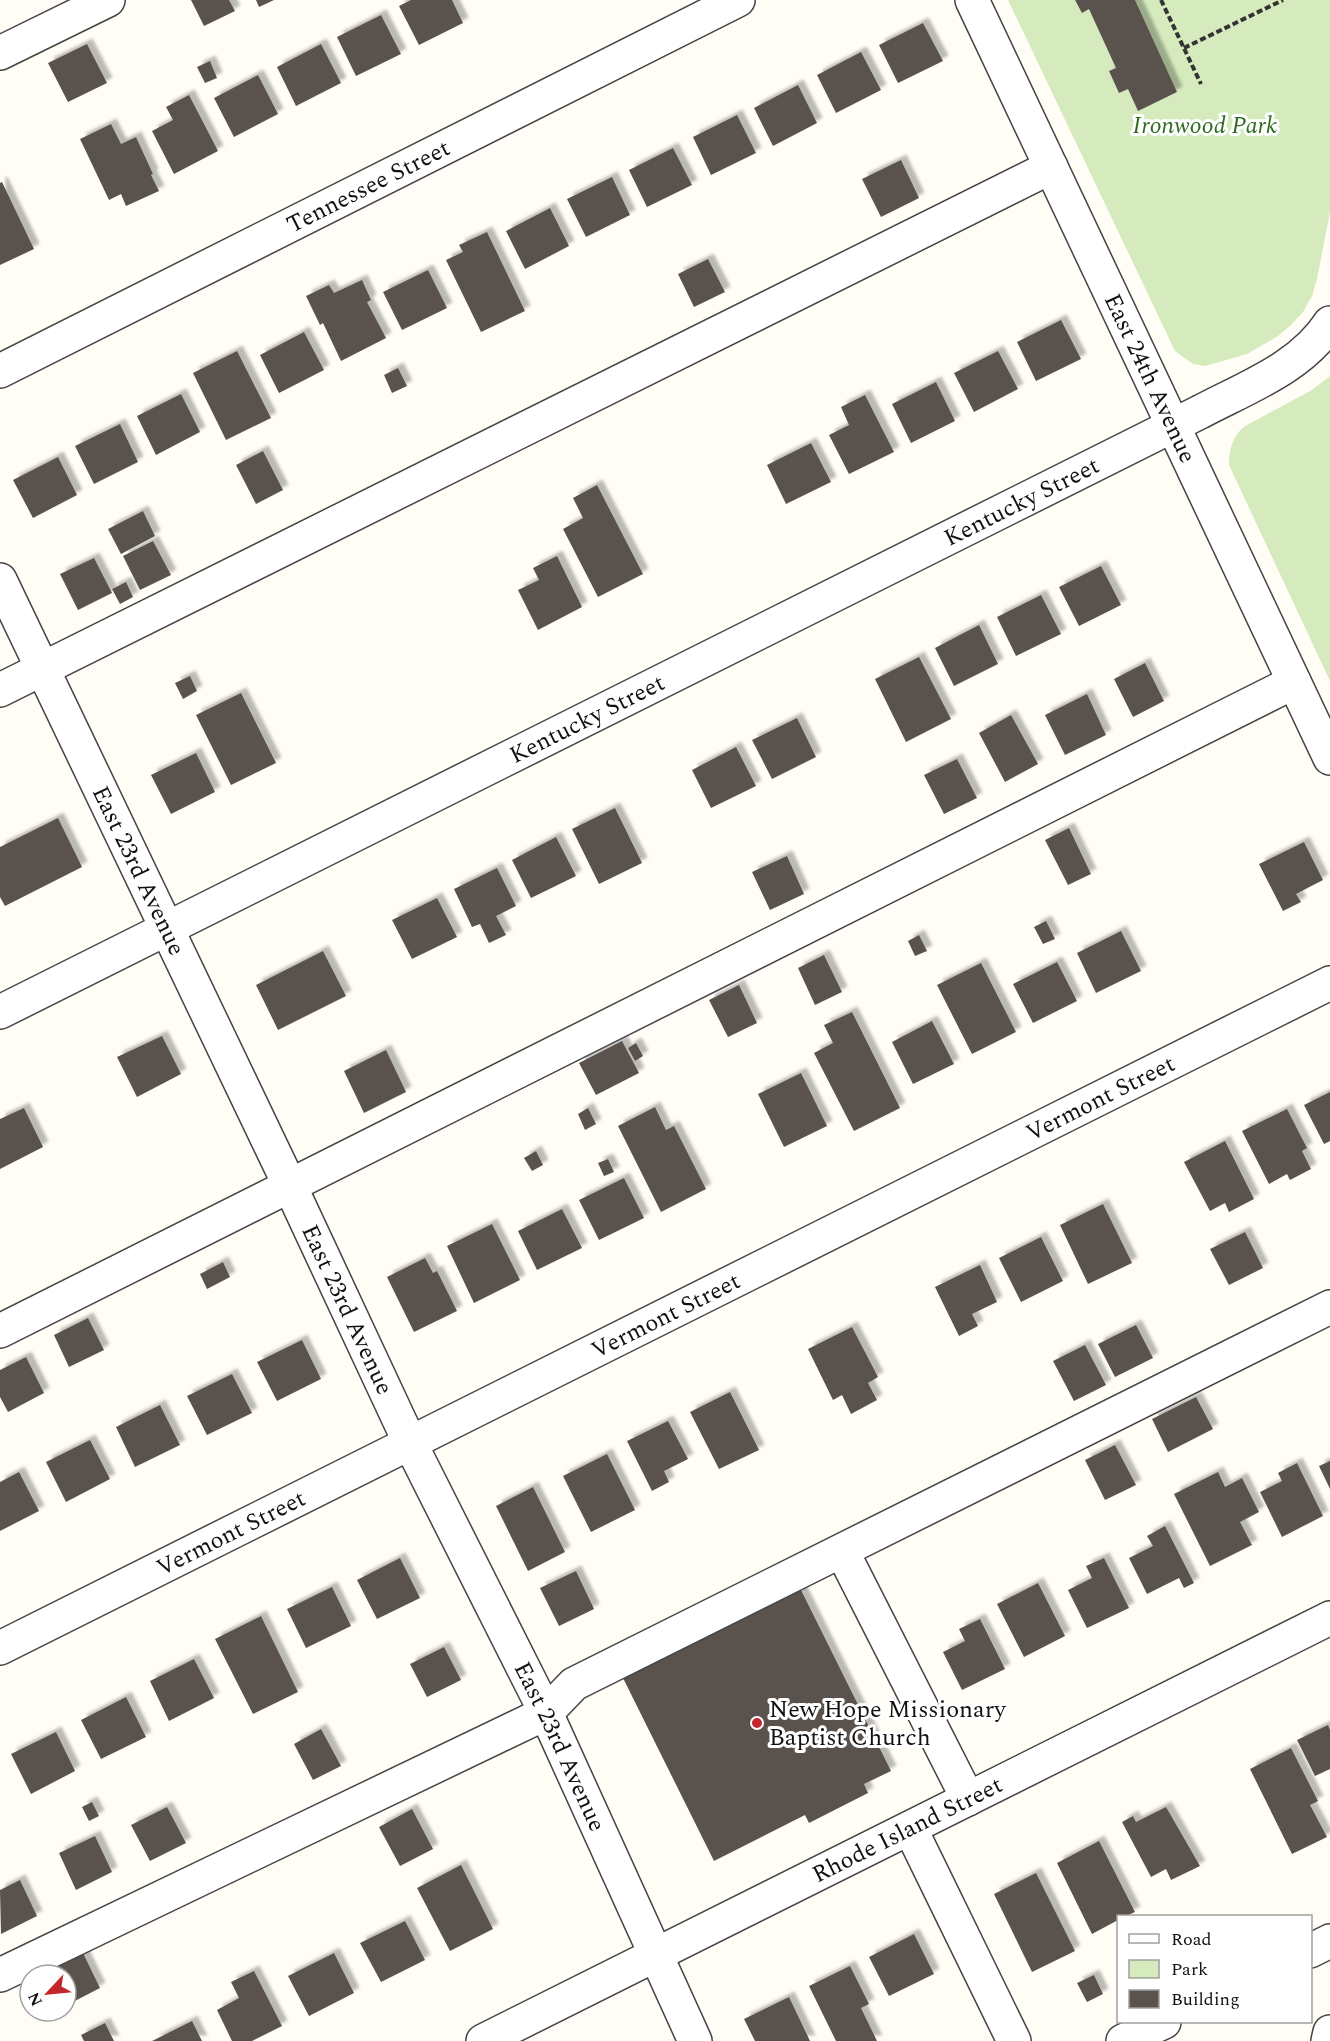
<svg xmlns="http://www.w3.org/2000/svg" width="1330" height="2041" font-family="Spectral,serif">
	<defs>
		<filter id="shadow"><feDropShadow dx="5.5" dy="-5.5" stdDeviation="1.5" flood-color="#0004"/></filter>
	</defs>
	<rect width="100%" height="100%" fill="#fffdf5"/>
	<path fill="#d5ebbd" d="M1008,0H1330V212L1317,279L1312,296L1303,312L1291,325L1278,336L1247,354L1205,366L1193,364L1175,351Z
		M1330,376V681L1229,465C1229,449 1233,435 1245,426L1312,390Z"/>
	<path fill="#5a524d" filter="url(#shadow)" d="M191,0H229L235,11L204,26Z
		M256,0H274L259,7Z
		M411,0H452L463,23L419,45L399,6Z
		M1075,0H1135L1177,92L1138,111L1128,89L1119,93L1109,71L1116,68L1089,9L1082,13Z
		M381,15L401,54L356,76L337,37Z
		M923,23L943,61L898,83L879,45Z
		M87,44L107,83L68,102L48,63Z
		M321,44L341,83L296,106L277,67Z
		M861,52L881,90L836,113L817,75Z
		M210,61L217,78L205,83L197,67Z
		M258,75L278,114L234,137L214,98Z
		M798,85L817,123L773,146L754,108Z
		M189,95L218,151L174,174L152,131L173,120L166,107Z
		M737,115L756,153L711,175L693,137Z
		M111,124L121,144L136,137L153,174L151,175L159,191L126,206L121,194L109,200L80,139Z
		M673,148L692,185L647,207L629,170Z
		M901,160L919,198L881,217L862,179Z
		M612,177L630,215L586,237L567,199Z
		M2,182L34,249L0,265V183Z
		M550,208L569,246L525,269L506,231Z
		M487,232L525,311L481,332L446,260L463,252L459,245Z
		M708,259L725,292L694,307L678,274Z
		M428,270L447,308L402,330L383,292Z
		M362,280L371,300L367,302L386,338L341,361L323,323L320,325L306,296L329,285L334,293Z
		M1061,320L1081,359L1036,381L1017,342Z
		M304,332L324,370L279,393L260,355Z
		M237,351L271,418L226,440L193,373Z
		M998,351L1018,389L974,412L954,373Z
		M398,368L407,386L392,393L384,375Z
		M936,382L955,421L911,443L892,404Z
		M181,394L200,432L156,455L137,416Z
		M865,395L894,452L849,474L829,435L849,425L841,407Z
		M120,424L138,462L94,484L75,446Z
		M811,443L831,482L786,504L767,465Z
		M263,451L283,490L256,504L236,465Z
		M58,457L77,495L33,518L13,480Z
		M597,485L643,574L598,597L563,529L583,518L573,498Z
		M143,511L155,536L121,554L108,529Z
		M153,541L171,575L140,590L123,556Z
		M557,556L582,607L538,630L518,590L539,580L533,568Z
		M94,558L112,593L78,610L60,574Z
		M1101,566L1121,605L1079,626L1059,587Z
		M126,582L133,597L120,604L112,589Z
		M1041,595L1061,634L1016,656L997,617Z
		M979,625L998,664L954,686L935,648Z
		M919,657L951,719L906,742L875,679Z
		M1145,663L1164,701L1133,717L1114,679Z
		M190,676L197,691L183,699L175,683Z
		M241,693L276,763L231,785L196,715Z
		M1087,694L1106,735L1065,755L1045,715Z
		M1011,715L1038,764L1005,782L979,733Z
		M797,718L816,757L772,779L752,740Z
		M736,747L756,786L711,808L692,770Z
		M196,753L215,792L171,814L151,775Z
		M957,759L977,798L944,814L924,775Z
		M615,808L642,863L599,884L572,829Z
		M58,818L82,867L5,906L0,897V847Z
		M1069,828L1091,874L1068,885L1045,840Z
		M556,837L576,876L531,898L512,860Z
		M1304,842L1323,880L1296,894L1301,902L1283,911L1259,864Z
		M787,856L804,894L770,910L752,872Z
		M497,868L516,906L496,916L506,935L489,943L480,924L472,927L454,889Z
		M437,898L457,937L412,959L392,920Z
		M1046,921L1055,939L1043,944L1034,927Z
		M1121,931L1141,971L1096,993L1077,953Z
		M919,935L927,951L915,956L908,941Z
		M323,951L346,996L278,1030L256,985Z
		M824,955L842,992L815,1005L798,968Z
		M1057,962L1077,1001L1033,1023L1013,984Z
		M981,963L1016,1032L972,1054L937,985Z
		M739,985L757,1023L728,1037L709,1000Z
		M852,1012L900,1108L854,1131L814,1053L833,1043L824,1025Z
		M932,1021L954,1064L913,1084L892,1042Z
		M162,1036L181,1074L137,1097L117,1057Z
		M622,1041L639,1073L596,1095L579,1063Z
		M636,1043L643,1056L635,1061L628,1048Z
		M386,1050L406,1092L364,1113L344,1071Z
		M801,1073L827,1126L784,1147L758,1094Z
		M1330,1092V1141L1324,1144L1304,1105Z
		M655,1107L666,1130L674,1126L706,1189L661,1212L618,1126Z
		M24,1108L43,1147L0,1169V1119Z
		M588,1108L596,1124L585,1130L578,1114Z
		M1287,1109L1307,1148L1302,1151L1311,1169L1290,1180L1287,1174L1269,1184L1242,1131Z
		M1225,1141L1254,1199L1229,1212L1225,1203L1210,1211L1184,1162Z
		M536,1151L543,1165L532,1171L524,1158Z
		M608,1159L614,1172L604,1176L598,1163Z
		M624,1178L644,1218L599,1240L579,1200Z
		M1103,1204L1132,1263L1088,1284L1060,1225Z
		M562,1209L582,1248L537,1270L518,1231Z
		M492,1224L520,1280L474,1303L447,1246Z
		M1245,1232L1263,1268L1229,1285L1210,1249Z
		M1041,1237L1063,1281L1021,1302L999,1258Z
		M425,1258L433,1273L437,1271L457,1311L414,1332L387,1277Z
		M223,1262L230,1277L207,1289L200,1274Z
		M980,1265L997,1302L972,1314L978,1326L959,1336L935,1287Z
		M88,1318L104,1350L69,1367L54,1335Z
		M1136,1325L1153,1358L1115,1377L1098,1344Z
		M852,1327L878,1377L868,1383L877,1400L851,1414L842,1395L833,1400L808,1349Z
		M302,1340L321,1379L277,1401L257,1362Z
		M1085,1345L1106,1385L1074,1401L1053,1361Z
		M26,1357L44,1393L8,1412L0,1397V1370Z
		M232,1374L252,1413L207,1435L187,1396Z
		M730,1392L759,1450L719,1469L690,1412Z
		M1196,1397L1213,1429L1168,1452L1152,1419Z
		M160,1405L180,1445L135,1467L116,1427Z
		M668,1421L688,1459L664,1471L669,1482L652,1491L627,1441Z
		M90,1440L110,1479L66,1502L46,1462Z
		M1115,1445L1136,1485L1105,1500L1085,1460Z
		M607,1454L635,1510L591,1532L563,1476Z
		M1330,1461V1489L1319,1466Z
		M1297,1463L1323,1516L1282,1537L1260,1492L1282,1481L1278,1473Z
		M19,1472L39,1511L0,1531V1482Z
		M1218,1472L1225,1487L1242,1478L1259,1512L1240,1522L1252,1545L1210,1566L1174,1494Z
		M533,1487L565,1552L528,1571L496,1506Z
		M1165,1526L1194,1583L1184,1588L1179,1578L1147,1594L1129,1558L1153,1546L1147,1536Z
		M400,1558L420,1598L377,1619L357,1580Z
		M1104,1558L1129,1608L1087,1628L1068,1590L1092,1578L1086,1566Z
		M576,1571L594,1609L559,1626L540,1588Z
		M797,1582L891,1771L864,1784L868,1793L809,1823L805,1815L714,1861L622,1676Z
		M1038,1583L1065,1636L1024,1657L997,1604Z
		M332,1587L351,1626L306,1648L287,1609Z
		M261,1616L298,1692L253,1714L215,1639Z
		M980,1619L1005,1669L962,1690L943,1652L965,1641L959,1629Z
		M444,1647L461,1680L427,1697L410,1664Z
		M194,1659L214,1698L169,1721L150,1681Z
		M126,1697L146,1737L101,1759L81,1720Z
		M1328,1725L1330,1730V1769L1315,1776L1297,1740Z
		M321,1729L341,1766L313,1780L294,1744Z
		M56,1732L75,1771L31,1794L11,1754Z
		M1291,1748L1318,1801L1310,1805L1327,1837L1292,1854L1250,1769Z
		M92,1802L99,1816L89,1821L82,1807Z
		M167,1807L186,1843L150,1861L131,1825Z
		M1166,1807L1200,1866L1171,1880L1166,1869L1151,1877L1122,1822L1133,1816L1136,1822Z
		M412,1809L433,1849L400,1866L379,1827Z
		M95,1836L112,1872L76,1890L59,1853Z
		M1099,1841L1135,1912L1126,1916H1118V1920L1092,1934L1057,1863Z
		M461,1865L493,1929L450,1951L417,1888Z
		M1036,1873L1075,1951L1032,1972L994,1894Z
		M20,1880L37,1916L1,1934L0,1890Z
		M405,1921L425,1960L381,1982L360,1943Z
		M914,1934L934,1974L889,1996L869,1957Z
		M82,1951L100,1988L67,2005L66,1975H51L48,1969Z
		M334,1953L354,1993L309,2016L288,1976Z
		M850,1966L869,2004L861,2008L877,2041H836L809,1986Z
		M254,1971L282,2026L252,2041H232L217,2010L239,1998L231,1982Z
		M1094,1975L1103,1994L1087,2002L1077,1983Z
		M789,1997L810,2041H755L744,2019Z
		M192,2021L202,2041H152Z
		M105,2023L114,2041H84L81,2035Z"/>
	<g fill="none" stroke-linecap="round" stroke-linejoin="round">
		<g stroke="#444" stroke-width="36">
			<g id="minor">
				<path id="s1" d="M972,0L1330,758"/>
				<path d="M0,53L108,0"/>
				<path id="s2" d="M0,371L738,0"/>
				<path id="s3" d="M0,580L290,1186L410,1443L546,1713L695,2041"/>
				<path d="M0,690L1051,167"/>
				<path id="s4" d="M0,1012L1200,412C1245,388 1301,368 1330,323"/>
				<path d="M0,1331L1294,682"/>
				<path d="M842,1551L968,1799"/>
				<path id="s5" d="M0,1648L1330,983"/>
				<path d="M910,1828L1014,2041"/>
				<path d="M1310,1951L1330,1941"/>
				<path d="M0,1975L546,1713L574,1684L1330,1307"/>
				<path id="s6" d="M483,2041L1330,1618"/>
				<path d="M1123,2041L1164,2022"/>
				<path d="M1328,2041L1330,2032"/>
			</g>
		</g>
		<path stroke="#333" stroke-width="4" stroke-dasharray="6 3" stroke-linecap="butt" d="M1161,0L1201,84
			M1184,48L1283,0"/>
		<use href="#minor" stroke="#fff" stroke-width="33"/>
	</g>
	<circle fill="#c4262e" stroke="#fff" stroke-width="2" cx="757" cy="1723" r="6"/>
	<g text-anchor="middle" stroke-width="6" stroke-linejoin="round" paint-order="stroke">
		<g font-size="24" font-style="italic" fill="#2f6b1f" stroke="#fff">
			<text x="1205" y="133">Ironwood Park</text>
		</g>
		<g font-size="24" fill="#111" stroke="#fff">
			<text dy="8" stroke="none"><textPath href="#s2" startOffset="412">Tennessee Street</textPath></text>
			<text dy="8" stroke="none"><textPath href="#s1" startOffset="418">East 24th Avenue</textPath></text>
			<text dy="8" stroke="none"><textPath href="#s4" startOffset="1142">Kentucky Street</textPath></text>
			<text dy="8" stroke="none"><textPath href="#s4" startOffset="656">Kentucky Street</textPath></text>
			<text dy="8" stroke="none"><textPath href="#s3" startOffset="322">East 23rd Avenue</textPath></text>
			<text dy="8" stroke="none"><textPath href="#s5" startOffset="1230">Vermont Street</textPath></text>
			<text dy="8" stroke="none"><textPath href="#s3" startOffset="808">East 23rd Avenue</textPath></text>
			<text dy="8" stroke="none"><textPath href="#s5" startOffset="744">Vermont Street</textPath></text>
			<text dy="8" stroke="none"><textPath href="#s5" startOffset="258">Vermont Street</textPath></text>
			<text dy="8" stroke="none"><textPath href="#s3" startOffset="1294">East 23rd Avenue</textPath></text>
			<text dy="8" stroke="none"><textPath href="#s6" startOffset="474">Rhode Island Street</textPath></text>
		</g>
		<g font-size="24" fill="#111" stroke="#fff" text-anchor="start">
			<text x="769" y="1717">New Hope Missionary<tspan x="769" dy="28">Baptist Church</tspan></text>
		</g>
	</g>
	<rect x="1117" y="1915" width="195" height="108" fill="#ffffff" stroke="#a0a0a0" stroke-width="1.5"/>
	<rect x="1129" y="1934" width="30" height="9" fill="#ffffff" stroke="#a0a0a0" stroke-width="1.5"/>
	<text x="1171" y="1945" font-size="18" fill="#111111">Road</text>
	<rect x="1129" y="1960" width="30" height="18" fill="#d5ebbd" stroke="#a0a0a0" stroke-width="1.5"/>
	<text x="1171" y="1975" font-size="18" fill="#111111">Park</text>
	<rect x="1129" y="1990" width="30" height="18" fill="#5a524d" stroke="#a0a0a0" stroke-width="1.5"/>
	<text x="1171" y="2005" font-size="18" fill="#111111">Building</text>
	<g transform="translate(48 1993) rotate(244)"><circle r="28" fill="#ffffff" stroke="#a0a0a0" stroke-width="1.5"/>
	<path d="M0-4.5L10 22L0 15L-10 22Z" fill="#c4262e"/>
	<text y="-9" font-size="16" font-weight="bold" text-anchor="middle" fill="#111111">N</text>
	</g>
</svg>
